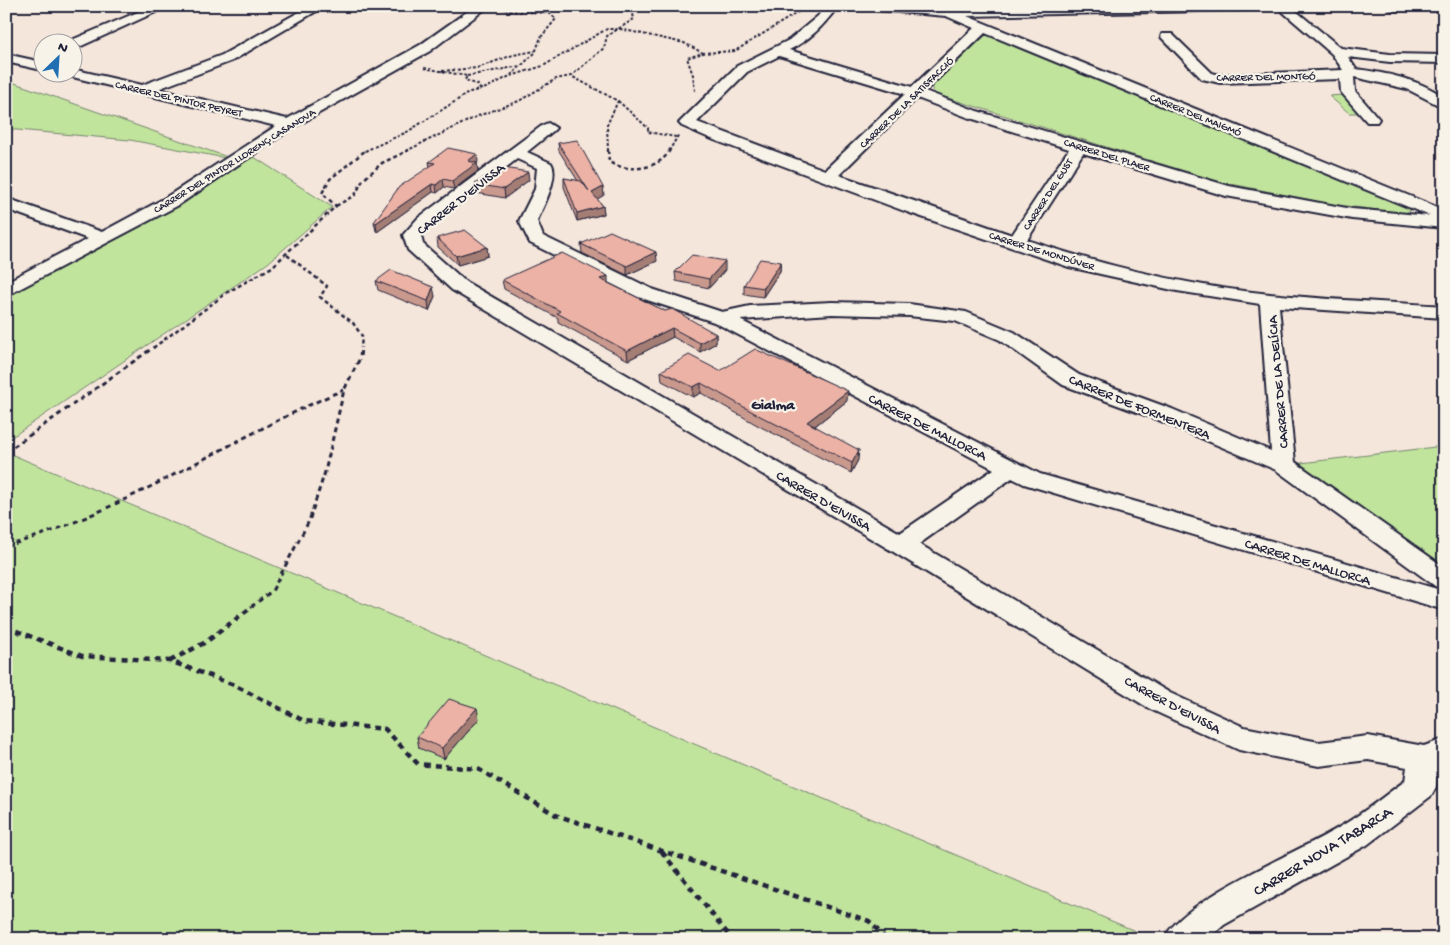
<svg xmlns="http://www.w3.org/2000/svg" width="1450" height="945" font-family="'Gochi Hand',sans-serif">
	<rect width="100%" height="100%" fill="#f5e6db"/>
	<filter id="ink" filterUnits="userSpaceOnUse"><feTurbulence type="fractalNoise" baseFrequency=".02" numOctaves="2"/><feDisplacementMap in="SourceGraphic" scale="10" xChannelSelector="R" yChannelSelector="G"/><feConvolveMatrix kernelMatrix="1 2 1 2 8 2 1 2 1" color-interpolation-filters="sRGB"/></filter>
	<g filter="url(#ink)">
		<path fill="#c1e49d" stroke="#72836c" d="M986,35H996L1147,100L1414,208L1405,213L1336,205L1216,181L935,94L931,87Z
			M6,80L236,160L130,140L6,129Z
			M1343,95L1364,113H1349L1329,96Z
			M254,157L332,207L268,263L6,441V294Z
			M1444,446V580L1284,465Z
			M6,452L1154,939H6Z"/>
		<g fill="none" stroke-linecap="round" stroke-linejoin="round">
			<g stroke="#22223b" stroke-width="4">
				<path id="minor" d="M152,6H169L77,48L72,49V42H67Z
					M310,6H325L232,61L158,89L287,119L420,45L475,6H489L430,51L294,127L177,206L6,296V282L88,239L6,209V198L102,232L165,198L276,126L64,75L62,72H72V69L142,85L222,55Z
					M825,6H838C825,24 809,41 789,50L912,87L974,28L946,16L875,10L869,6H946L951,9L1257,6L1251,10L967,16L1444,210V228L1352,219L1226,196L1083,153L1027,240C1105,266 1188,286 1270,294C1328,300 1386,302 1444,306V318L1279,307L1295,462L1444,567V589L1435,586L1276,470L1156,419L1063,385L1000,340L955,321L909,316L832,314L740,320L1040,474L1444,591V610L1024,484L1012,478L919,544L1170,693L1244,727L1319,742L1368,736L1424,746L1444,739V764L1438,765L1436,787L1431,796L1367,845L1224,925L1208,939H1164C1182,899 1302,851 1343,825C1365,812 1385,795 1405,781L1407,767L1368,760L1319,766L1239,750L1150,709L892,551L452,290L408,250L403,235L418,218L543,125L548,123L556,128L553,131L527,152L551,163C560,176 543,207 537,221L543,236L652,289L722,312L750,306L832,302L909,304L966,312L1014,332L1079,375L1172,409L1271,451L1260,304L1177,291L1069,267L907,212L714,140L682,126L679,123L682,120L737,66L789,40L818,16ZM985,33L1430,216L1352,209L1229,186L977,111L925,91ZM779,56L905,94L825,170L697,122L747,72ZM917,98L967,117L1069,149L1012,235L839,175ZM517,159L537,168L535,189L519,221L530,243L638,297L714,322L994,469L900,533L466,282L423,244L421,236L430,226Z
					M1276,6H1290L1341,48L1390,54L1444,55V63L1390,62L1348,57L1356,69C1386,73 1418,79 1444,97V108L1407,89L1354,77L1355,91L1379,119L1377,122H1367L1341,92L1340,79L1220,83L1202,79L1161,37L1162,34H1172L1212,73L1220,75L1343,70L1332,54Z
					M1386,6H1444V11L1392,10Z
					M6,54L42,62V70L6,62Z"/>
			</g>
			<path stroke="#22223b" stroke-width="2" stroke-dasharray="3 2" stroke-linecap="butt" d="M752,6L796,13
				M549,13L550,6
				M424,68L467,76L465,80L478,85L480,89
				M442,71L477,68L513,55L535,51
				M467,76L520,66
				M511,76L543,66L607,29H620L684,43L703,53
				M695,91L693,75L687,58L703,53L735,51L808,6
				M618,101L648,128V132L676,137
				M365,151L407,132L470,92L486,88L510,76L535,53L541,37L556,19L549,13L509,11L505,9L507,6
				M406,151L478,116L519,101L556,79L571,76
				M608,151L607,125L618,101L571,76L604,48L607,36L634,19L632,9L636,6
				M669,151L679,134"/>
			<path stroke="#22223b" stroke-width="2.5" stroke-dasharray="4 3" stroke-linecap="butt" d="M608,150L609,162C628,173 659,170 670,150
				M336,206L355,195L363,180L382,163L409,150
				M287,255L327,286L320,297L353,323L362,336L361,348
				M153,348L228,292L272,267L336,206L322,193L330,179L366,150"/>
			<path stroke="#22223b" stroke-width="3" stroke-dasharray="5 4" stroke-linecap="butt" d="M6,452L154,347
				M6,546C121,514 232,437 343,390
				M251,607L272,591L309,521L325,472L344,390L360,358L361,347"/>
			<path stroke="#22223b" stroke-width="4.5" stroke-dasharray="6 5" stroke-linecap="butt" d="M6,627L82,656L170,661L234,685L304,721L385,729L418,764L478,769L556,815L869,921L886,939
				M170,661L206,642L253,606
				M662,852L732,939"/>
			<use href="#minor" fill="#f7f3e8" fill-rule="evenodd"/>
		</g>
		<path fill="#ca998e" stroke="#22223b" d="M558,143L604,195L597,199L603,206L604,214L577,221L564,187V178L578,181L559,151Z
			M429,162H478L477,163L478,171L454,189L444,187L437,193L433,192L377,232L376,231L374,222L430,167Z
			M529,180L505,198L476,193L475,184Z
			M437,238L487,247L488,256L458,265L438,247Z
			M581,244L657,261L627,275L582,253Z
			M781,262L780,271L763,297L744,294V285Z
			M725,270L709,288L676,281L675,272Z
			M502,280L608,284L665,311L716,334V343L700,352L673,337L628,360L558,322V318L504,289Z
			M376,281L435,296L429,311L378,290Z
			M661,371H720L847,401L815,426L858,460L851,473L759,426L701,393L693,397L662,381Z
			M479,719L444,759L419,748L417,737Z"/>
		<path fill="#a47d74" stroke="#22223b" d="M477,154L478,162L477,163L478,171L454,189L452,181L468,161Z
			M528,172L529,180L505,198L504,189Z
			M443,179L444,187L437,193L436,185Z
			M432,184L433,192L377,232L376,223Z
			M603,187L604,195L593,202L592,193Z
			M603,206L604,214L577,221V213Z
			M487,247L488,256L458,265L456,256Z
			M656,252L657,261L627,275V266Z
			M725,261V270L709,288V279Z
			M781,262L780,271L763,297L764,288Z
			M608,276V284L600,279Z
			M433,287L435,296L429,311L428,301Z
			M672,328L673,337L628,360L627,351Z
			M716,334V343L700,352V343Z
			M701,383V393L693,397V387Z
			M848,391L847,401L807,432V422Z
			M859,450L858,460L851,473L852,463Z
			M477,708L479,719L444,759L442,748Z"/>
		<path fill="#ebb2a5" stroke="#22223b" d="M577,140L603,187L592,193L603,206L577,213L564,178L581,181L589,191L558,143Z
			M448,148L477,154L468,161L477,163L452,181L443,179L436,185L432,184L376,223L374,222L399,187L435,163L429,162Z
			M498,167L528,172L504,189L475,184Z
			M465,230L487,247L456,256L437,238Z
			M610,231L656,252L627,266L581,244Z
			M562,253L608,276L600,279L665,311L672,309L716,334L700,343L672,328L627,351L557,313L560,311L502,280Z
			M692,255L725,261L709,279L675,272Z
			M760,259L781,262L764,288L744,285Z
			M391,270L433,287L428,301L376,281Z
			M755,349L848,391L807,422L859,450L852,463L760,416L701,383L693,387L661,371L689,355L720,371Z
			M449,699L477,708L442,748L417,737Z"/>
	</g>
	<g text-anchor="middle" stroke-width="4.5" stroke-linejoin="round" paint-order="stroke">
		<g font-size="11" fill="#22223b" stroke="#f7f3e8">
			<text transform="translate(1266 76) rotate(-1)" y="4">CARRER DEL MONTGÓ</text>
			<text transform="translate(179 98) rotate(13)" y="4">CARRER DEL PINTOR PEYRET</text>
			<text transform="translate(906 102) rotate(-44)" y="4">CARRER DE LA SATISFACCIÓ</text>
			<text transform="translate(1196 114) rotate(22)" y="4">CARRER DEL MAIGMÓ</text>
			<text transform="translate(1107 154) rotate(17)" y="4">CARRER DEL PLAER</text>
			<text transform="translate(234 160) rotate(-32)" y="4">CARRER DEL PINTOR LLORENÇ CASANOVA</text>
			<text transform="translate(1047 194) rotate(-57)" y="4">CARRER DEL GUST</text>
			<text transform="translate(1042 250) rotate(17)" y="4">CARRER DE MONDÚVER</text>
		</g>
		<g font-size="14" fill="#22223b" stroke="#f7f3e8">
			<text transform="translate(460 198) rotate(-38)" y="5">CARRER D'EIVISSA</text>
			<text transform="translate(1277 382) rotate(-95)" y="5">CARRER DE LA DELÍCIA</text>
			<text transform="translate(1140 406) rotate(22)" y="5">CARRER DE FORMENTERA</text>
			<text transform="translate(928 426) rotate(27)" y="5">CARRER DE MALLORCA</text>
			<text transform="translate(824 500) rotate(30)" y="5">CARRER D'EIVISSA</text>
			<text transform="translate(1308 561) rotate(17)" y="5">CARRER DE MALLORCA</text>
			<text transform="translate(1173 704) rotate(28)" y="5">CARRER D'EIVISSA</text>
		</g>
		<g font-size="15" font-weight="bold" fill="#22223b" stroke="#f7f3e8">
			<text x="773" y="409">Gialma</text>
		</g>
		<g font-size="16" fill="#22223b" stroke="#f7f3e8">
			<text transform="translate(1322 850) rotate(-31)" y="6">CARRER NOVA TABARCA</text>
		</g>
	</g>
	<rect width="1450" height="945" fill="none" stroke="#f7f3e8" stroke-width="25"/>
	<rect x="12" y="12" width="1425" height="920" fill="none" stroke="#22223b" stroke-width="2" filter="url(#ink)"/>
	<g transform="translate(58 58) rotate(25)"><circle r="24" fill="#f7f3e8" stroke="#a29fa3"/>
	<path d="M0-4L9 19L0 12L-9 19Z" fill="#1f6fb2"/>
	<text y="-8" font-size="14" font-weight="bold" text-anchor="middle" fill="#22223b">N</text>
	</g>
</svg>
